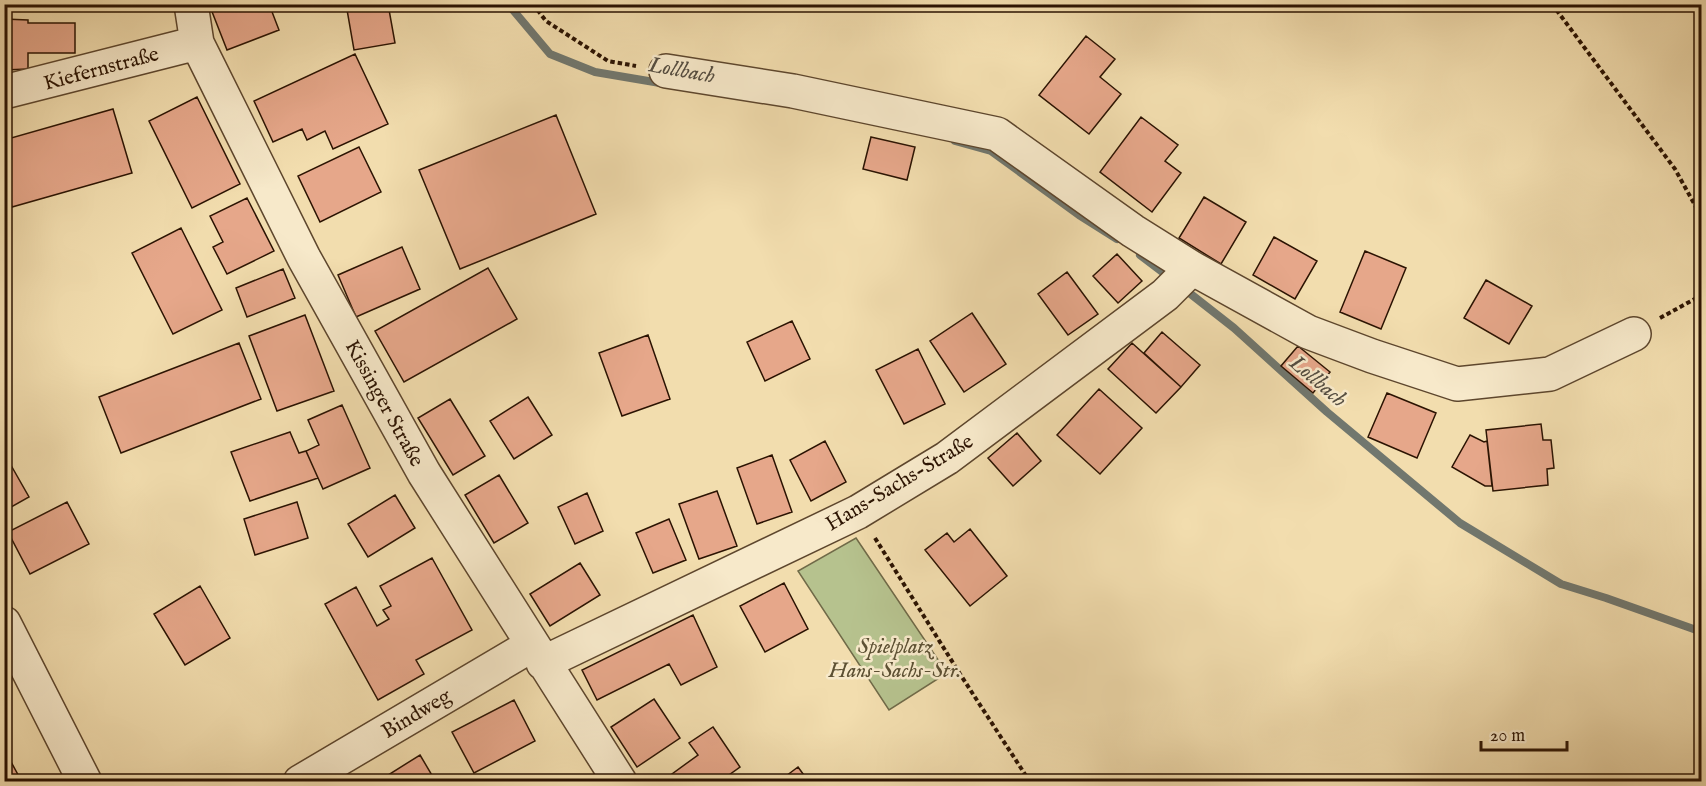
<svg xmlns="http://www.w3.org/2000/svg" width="1706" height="786" font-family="'IM FELL English',serif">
	<rect width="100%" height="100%" fill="#f2ddae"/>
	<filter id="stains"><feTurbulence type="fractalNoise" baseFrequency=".00333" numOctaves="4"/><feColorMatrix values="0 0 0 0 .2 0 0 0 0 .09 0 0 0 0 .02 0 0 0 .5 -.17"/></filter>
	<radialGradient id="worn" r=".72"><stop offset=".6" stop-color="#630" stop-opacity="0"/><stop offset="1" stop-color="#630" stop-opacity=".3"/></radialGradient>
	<path fill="#b6c28e" stroke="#706a48" stroke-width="1.5" d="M856,538L947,673L889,710L798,571Z"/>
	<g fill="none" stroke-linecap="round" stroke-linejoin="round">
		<path stroke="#71776e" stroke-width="8" d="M508,4L550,54L595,72L666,84
			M955,141L991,151L1079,215L1117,239
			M1140,255L1173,280
			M1183,288L1234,328L1327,412L1460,523L1561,584L1606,598L1702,632"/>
	</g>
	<path fill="#e6a78a" stroke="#2b1302" stroke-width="1.5" d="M123,4H161V9L123,8Z
		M209,4H269L279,30L227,50Z
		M346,4H388L395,43L354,50Z
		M4,19L28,20V23H75V53H28V69L4,70Z
		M1086,36L1115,59L1100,77L1121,94L1089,134L1039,95Z
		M355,54L388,124L333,149L325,131L307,140L302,129L273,142L254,101Z
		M197,97L240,184L192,208L149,121Z
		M113,109L132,173L12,207L4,179V140Z
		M556,115L596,214L460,269L419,170Z
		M1141,117L1178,145L1165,161L1181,173L1152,212L1100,172Z
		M871,137L915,147L907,180L863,169Z
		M359,147L381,192L320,222L298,176Z
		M1204,197L1246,222L1221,264L1179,238Z
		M247,198L274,251L227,274L213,247L223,242L210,216Z
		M181,228L222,310L173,334L132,253Z
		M1274,237L1317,261L1295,299L1253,275Z
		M402,247L420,289L356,317L338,275Z
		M1365,251L1406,268L1381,329L1340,312Z
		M1117,254L1142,281L1118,303L1093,276Z
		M488,268L517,319L404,382L375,331Z
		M283,269L295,298L247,317L236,288Z
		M1067,272L1098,314L1068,335L1038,294Z
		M1486,280L1532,306L1509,344L1464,318Z
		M972,313L1006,364L964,392L930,341Z
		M305,315L334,391L277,411L249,336Z
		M792,321L810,359L765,381L747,342Z
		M1162,332L1200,365L1181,387L1144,353Z
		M648,335L670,399L622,416L599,353Z
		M239,343L261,399L121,453L99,397Z
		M1132,343L1181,387L1156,413L1108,369Z
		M1298,346L1330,372L1313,393L1281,366Z
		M918,349L945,404L904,424L876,370Z
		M1099,389L1142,428L1100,474L1057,435Z
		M1387,393L1436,413L1417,458L1368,437Z
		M528,397L552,435L514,459L490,421Z
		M450,399L485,456L453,475L418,418Z
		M342,405L370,468L323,489L306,451L319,445L308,420Z
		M1541,424L1543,440H1551L1554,468L1547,469L1548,485L1493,491L1486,430Z
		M290,432L299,453L306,451L318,478L250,501L231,452Z
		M1017,433L1041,461L1013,486L988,458Z
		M1470,435L1484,442L1487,441L1492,486H1485L1452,467Z
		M825,441L846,482L811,501L790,460Z
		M4,453L29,497L4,511Z
		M772,455L792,512L757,524L737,468Z
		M499,475L528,523L494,543L465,495Z
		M717,491L737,546L699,559L679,504Z
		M587,493L603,531L575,544L558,507Z
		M395,495L415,528L368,557L348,524Z
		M67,502L89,544L30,574L8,532Z
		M297,502L308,538L255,555L244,519Z
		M669,519L686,560L653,573L636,533Z
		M970,529L1007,576L970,606L925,550L947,533L954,542Z
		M432,558L472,630L416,660L424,674L378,700L325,604L356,587L377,626L389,619L383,610L391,606L380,586Z
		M580,563L600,595L550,626L530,594Z
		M784,583L808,629L765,652L740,606Z
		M200,586L230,638L185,665L154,614Z
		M693,615L717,667L681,685L669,664L597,700L582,670Z
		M654,699L680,738L637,767L611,727Z
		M514,700L535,741L474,773L452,732Z
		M713,727L740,767L719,782H661L698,755L689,743Z
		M4,749L22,782H4Z
		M420,755L436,782H377Z
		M798,767L809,782H778Z"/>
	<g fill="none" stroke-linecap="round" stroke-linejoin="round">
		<g stroke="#5d462d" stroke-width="36">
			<path id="minor" d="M191,4L197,43L304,258L424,473L620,782
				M666,71L793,91L997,134L1133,231L1192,268L1308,332L1372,356L1457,384L1550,374L1634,334
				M4,92L197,43
				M4,623L85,782
				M543,663L858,512L947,458L1165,295L1192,268
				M300,782L532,645"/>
		</g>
		<path stroke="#2b1302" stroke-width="4" stroke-dasharray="4.5 3" stroke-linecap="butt" d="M533,4L546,21L608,61L636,66
			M1552,4L1675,169L1702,218
			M1660,318L1702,295
			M875,538L960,674L1030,782"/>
		<use href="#minor" stroke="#f7e9ca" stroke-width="33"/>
	</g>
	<g text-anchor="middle" stroke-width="5" stroke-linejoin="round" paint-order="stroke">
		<g font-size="21" fill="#2b1302" stroke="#f7e9ca">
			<text transform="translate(101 68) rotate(-15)" y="7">Kiefernstraße</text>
			<text transform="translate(385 403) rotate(61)" y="7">Kissinger Straße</text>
			<text transform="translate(899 482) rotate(-31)" y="7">Hans-Sachs-Straße</text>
			<text transform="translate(416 713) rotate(-31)" y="7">Bindweg</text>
		</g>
		<g font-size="21" font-style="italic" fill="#5c5033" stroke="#f7e9ca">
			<text x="895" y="653">Spielplatz<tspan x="895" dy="24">Hans-Sachs-Str.</tspan></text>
		</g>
		<g font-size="22" font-style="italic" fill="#544d41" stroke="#f7e9ca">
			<text transform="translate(682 69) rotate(10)" y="8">Lollbach</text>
			<text transform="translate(1319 380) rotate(40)" y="8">Lollbach</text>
		</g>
	</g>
	<rect width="1706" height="786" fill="none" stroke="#f2ddae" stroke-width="24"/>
	<rect x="6" y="6" width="1694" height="774" fill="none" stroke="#2b1302" stroke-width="3"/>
	<rect x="12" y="12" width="1682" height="762" fill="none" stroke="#2b1302" stroke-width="1.5"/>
	<path d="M1481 741v9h86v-9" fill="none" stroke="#2b1302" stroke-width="3"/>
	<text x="1490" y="741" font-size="18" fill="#2b1302" stroke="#f7e9ca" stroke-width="4.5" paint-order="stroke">20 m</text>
	<rect width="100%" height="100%" filter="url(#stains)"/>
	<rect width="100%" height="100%" fill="url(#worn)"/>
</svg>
